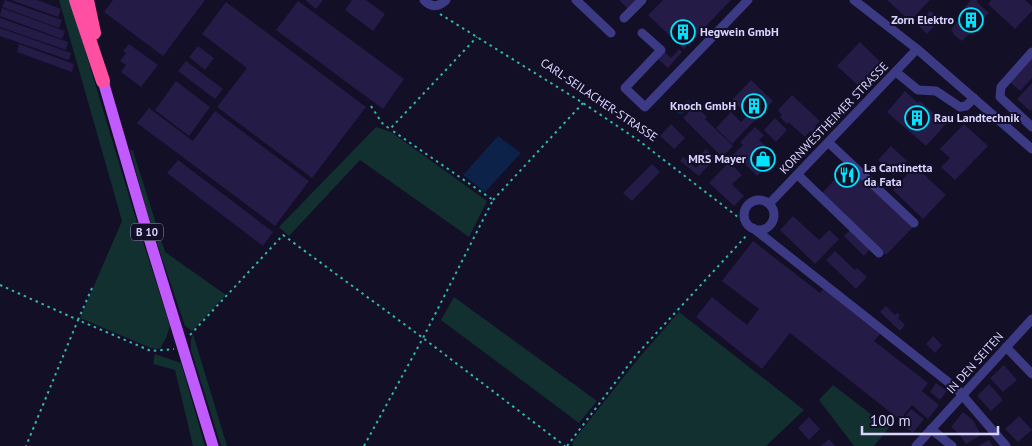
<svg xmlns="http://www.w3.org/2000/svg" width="1032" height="446" font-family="'PT Sans',sans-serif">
	<rect width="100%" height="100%" fill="#130f26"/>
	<path fill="#12302f" d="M59,0H70L135,216L170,326L166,338L160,349L151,348L80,318L122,221Z
		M376,127L391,132L487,201L469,237L360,160L289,236L279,227Z
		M130,149L133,151L165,252L226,295L192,331L185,326L148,217Z
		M454,297L597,401L579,423L441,320Z
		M679,312L804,410L766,446H573V441L638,359Z
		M193,334L227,446H221L191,350V339Z
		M155,354L181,363L205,446H193L175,370L153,364Z
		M833,385L889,428L874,446H854L819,400Z"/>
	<path fill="#0c2248" d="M688,100L692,104L682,114H678L677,111Z
		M498,136L521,153L485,192L463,175Z"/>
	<path fill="#241b47" d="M5,0L62,20L59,28L2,7Z
		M11,0H37L61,9L58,17Z
		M113,0H205L163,56L104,12Z
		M305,0H323L316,9Z
		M352,0H366L385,14L373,31L345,10Z
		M619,0H637L628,9Z
		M663,0H731L684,49L648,15Z
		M887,0H930L910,21Z
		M971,0H978L977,2L989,13L962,41L954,35L951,29L967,11L964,8Z
		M991,0H1025L1032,6V11L1015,29L988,4Z
		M298,1L404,79L383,109L276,30Z
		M226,2L366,107L312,178L217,107L247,68L202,34Z
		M2,8L65,31L62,39L0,16Z
		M930,11L941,19L927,34L917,24Z
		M0,18L68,42L66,50L0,27Z
		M0,28L71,53L69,60L0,36Z
		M860,42L884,65L862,89L837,66Z
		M19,44L74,64L72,72L17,52Z
		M129,44L158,65L141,87L121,72L126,65L120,61L126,53L123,51Z
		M198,46L214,58L205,70L189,57Z
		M679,49L682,52L668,68L658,59L665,52L671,58Z
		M1032,58V78L1020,91L1010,82Z
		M186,61L223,89L215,99L178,71Z
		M751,80L773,101L732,144L716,128L731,112L741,122L748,115L732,100Z
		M176,81L210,107L189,136L155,110Z
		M1032,83V109L1030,111L1017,99Z
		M905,91L918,103L920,101L946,124L926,146L887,112Z
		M792,95L820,121L815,126L817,128L812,133L810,131L805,137L788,122L787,124L780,117L782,115L778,110Z
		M149,108L193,141L215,111L309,181L275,226L137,123Z
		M693,108L696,111L699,109L707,117L705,119L733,146L722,157L683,118Z
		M775,118L787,130L776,142L764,130Z
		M671,124L685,138L674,149L660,136Z
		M964,124L988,146L955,180L941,167L950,158L940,149Z
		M755,127L764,135L759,140L776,156L757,176L741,160L737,165L730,158L743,145L740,142Z
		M891,146L907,161L894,175L878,160Z
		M706,149L715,158L699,176L680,161L683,157L696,168L700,163L696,160Z
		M178,160L273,232L263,246L167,173Z
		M729,162L742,175L732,184L744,196L734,206L709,183Z
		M652,164L660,172L632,201L623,193Z
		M848,166L913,227L886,255L821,194Z
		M915,166L946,195L923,219L893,190Z
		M793,216L819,240L829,230L839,239L815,264L780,230Z
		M850,230L870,249L864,256L844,236Z
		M753,241L820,293L823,289L880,334L874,341L928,383L922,391L939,405L928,419L912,405L900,420L790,333L762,369L696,317L712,297L747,325L759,309L722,281Z
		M835,251L855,270L857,268L867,277L856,289L826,260Z
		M886,306L895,315L897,313L900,315L898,318L905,325L900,331L880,312Z
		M933,336L942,345L935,353L926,344Z
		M1004,365L1017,380L1003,392L990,378Z
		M936,383L947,391L940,400L930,392Z
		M989,384L1003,400L991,411L977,396Z
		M911,409L924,419L913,433L900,423Z
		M963,412L973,420L981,435L966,444L960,435L951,427Z
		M1019,416L1032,430L1018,442L1005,429Z
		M809,417L820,429L809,440L798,428Z
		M829,439L835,446H821Z
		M989,440L993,446H978Z"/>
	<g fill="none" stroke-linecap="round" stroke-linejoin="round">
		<path stroke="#2fb8b0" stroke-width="2" stroke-dasharray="2.5 4" stroke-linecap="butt" d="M440,14L583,103L638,140L747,224
			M371,106L382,123L390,129L477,37
			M493,200L583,103
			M0,285L78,320L26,446
			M92,288L78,320L151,351L174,349
			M190,335L283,235L423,338L565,446
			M364,446L423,338L493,200L390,129
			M567,446L637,354L747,235"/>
		<path stroke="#3d3a85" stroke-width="9" d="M424,0C431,8 439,7 446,0
			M576,0L611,33
			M854,0L917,49L1032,149
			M624,18L642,0
			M642,33L661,50L625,88L645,107L748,0
			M1032,52L1001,87L1000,97L1032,127
			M896,72L918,90L936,91L960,107L966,106L974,98
			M829,143L914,223
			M798,175L879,253
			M744 215a15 15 0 1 1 30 0a15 15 0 1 1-30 0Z
			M769,204L917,49
			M753,228L957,389L1006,446
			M1006,347L1032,374
			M931,429L952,446
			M916,446L1032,319"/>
		<path stroke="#c25bff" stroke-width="11" d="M103,81L145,225L213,446"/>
		<path stroke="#ff4fa3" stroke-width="14" d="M76,0L103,81
			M87,0L94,33"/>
	</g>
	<defs>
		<g id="building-ring" transform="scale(1.25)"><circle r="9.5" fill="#130f26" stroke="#00e5ff" stroke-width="1.5"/><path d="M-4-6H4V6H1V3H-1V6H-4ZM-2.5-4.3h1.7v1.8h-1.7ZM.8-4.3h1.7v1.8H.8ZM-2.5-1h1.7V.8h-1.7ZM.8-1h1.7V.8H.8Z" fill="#00e5ff"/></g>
		<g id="shop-ring" transform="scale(1.25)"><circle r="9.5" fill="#130f26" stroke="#00e5ff" stroke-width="1.5"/><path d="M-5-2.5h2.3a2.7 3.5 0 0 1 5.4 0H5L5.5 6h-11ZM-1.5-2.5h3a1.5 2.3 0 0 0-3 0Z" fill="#00e5ff"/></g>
		<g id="restaurant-ring" transform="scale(1.25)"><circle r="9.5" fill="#130f26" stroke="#00e5ff" stroke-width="1.5"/><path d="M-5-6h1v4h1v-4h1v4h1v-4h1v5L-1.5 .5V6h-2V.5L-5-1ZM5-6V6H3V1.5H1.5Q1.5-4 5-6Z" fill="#00e5ff"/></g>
	</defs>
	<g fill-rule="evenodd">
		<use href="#building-ring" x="971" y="20"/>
		<use href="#building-ring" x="683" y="32"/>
		<use href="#building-ring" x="754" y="106"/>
		<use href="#building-ring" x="917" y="118"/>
		<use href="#shop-ring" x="763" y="159"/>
		<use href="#restaurant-ring" x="847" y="175"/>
	</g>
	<g text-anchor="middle" stroke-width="4" stroke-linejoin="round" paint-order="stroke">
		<rect fill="#130f26" stroke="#9e99be" stroke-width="1" x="131" y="223.5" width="32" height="17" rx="4"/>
		<g font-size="11" font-weight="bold" fill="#d9d4ff">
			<text x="147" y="236">B 10</text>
		</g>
		<g font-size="12" font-weight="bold" fill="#d9d4ff" stroke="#130f26" text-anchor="end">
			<text x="954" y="24">Zorn Elektro</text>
			<text x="700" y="36" text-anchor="start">Hegwein GmbH</text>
			<text x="736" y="110">Knoch GmbH</text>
			<text x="934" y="122" text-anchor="start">Rau Landtechnik</text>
			<text x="746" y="163">MRS Mayer</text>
			<text x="864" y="172" text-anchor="start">La Cantinetta<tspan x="864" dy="14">da Fata</tspan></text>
		</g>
		<g font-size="12" fill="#d9d4ff" stroke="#130f26">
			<text transform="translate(599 100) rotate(34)" y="4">CARL-SEILACHER-STRASSE</text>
			<text transform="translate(834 118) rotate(-46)" y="4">KORNWESTHEIMER STRASSE</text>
			<text transform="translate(975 363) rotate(-48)" y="4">IN DEN SEITEN</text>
		</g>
	</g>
	<path d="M862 426v8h136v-8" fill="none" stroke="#d9d4ff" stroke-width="2.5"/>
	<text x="870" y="426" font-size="15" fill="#d9d4ff" stroke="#130f26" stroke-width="4" paint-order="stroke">100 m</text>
</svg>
